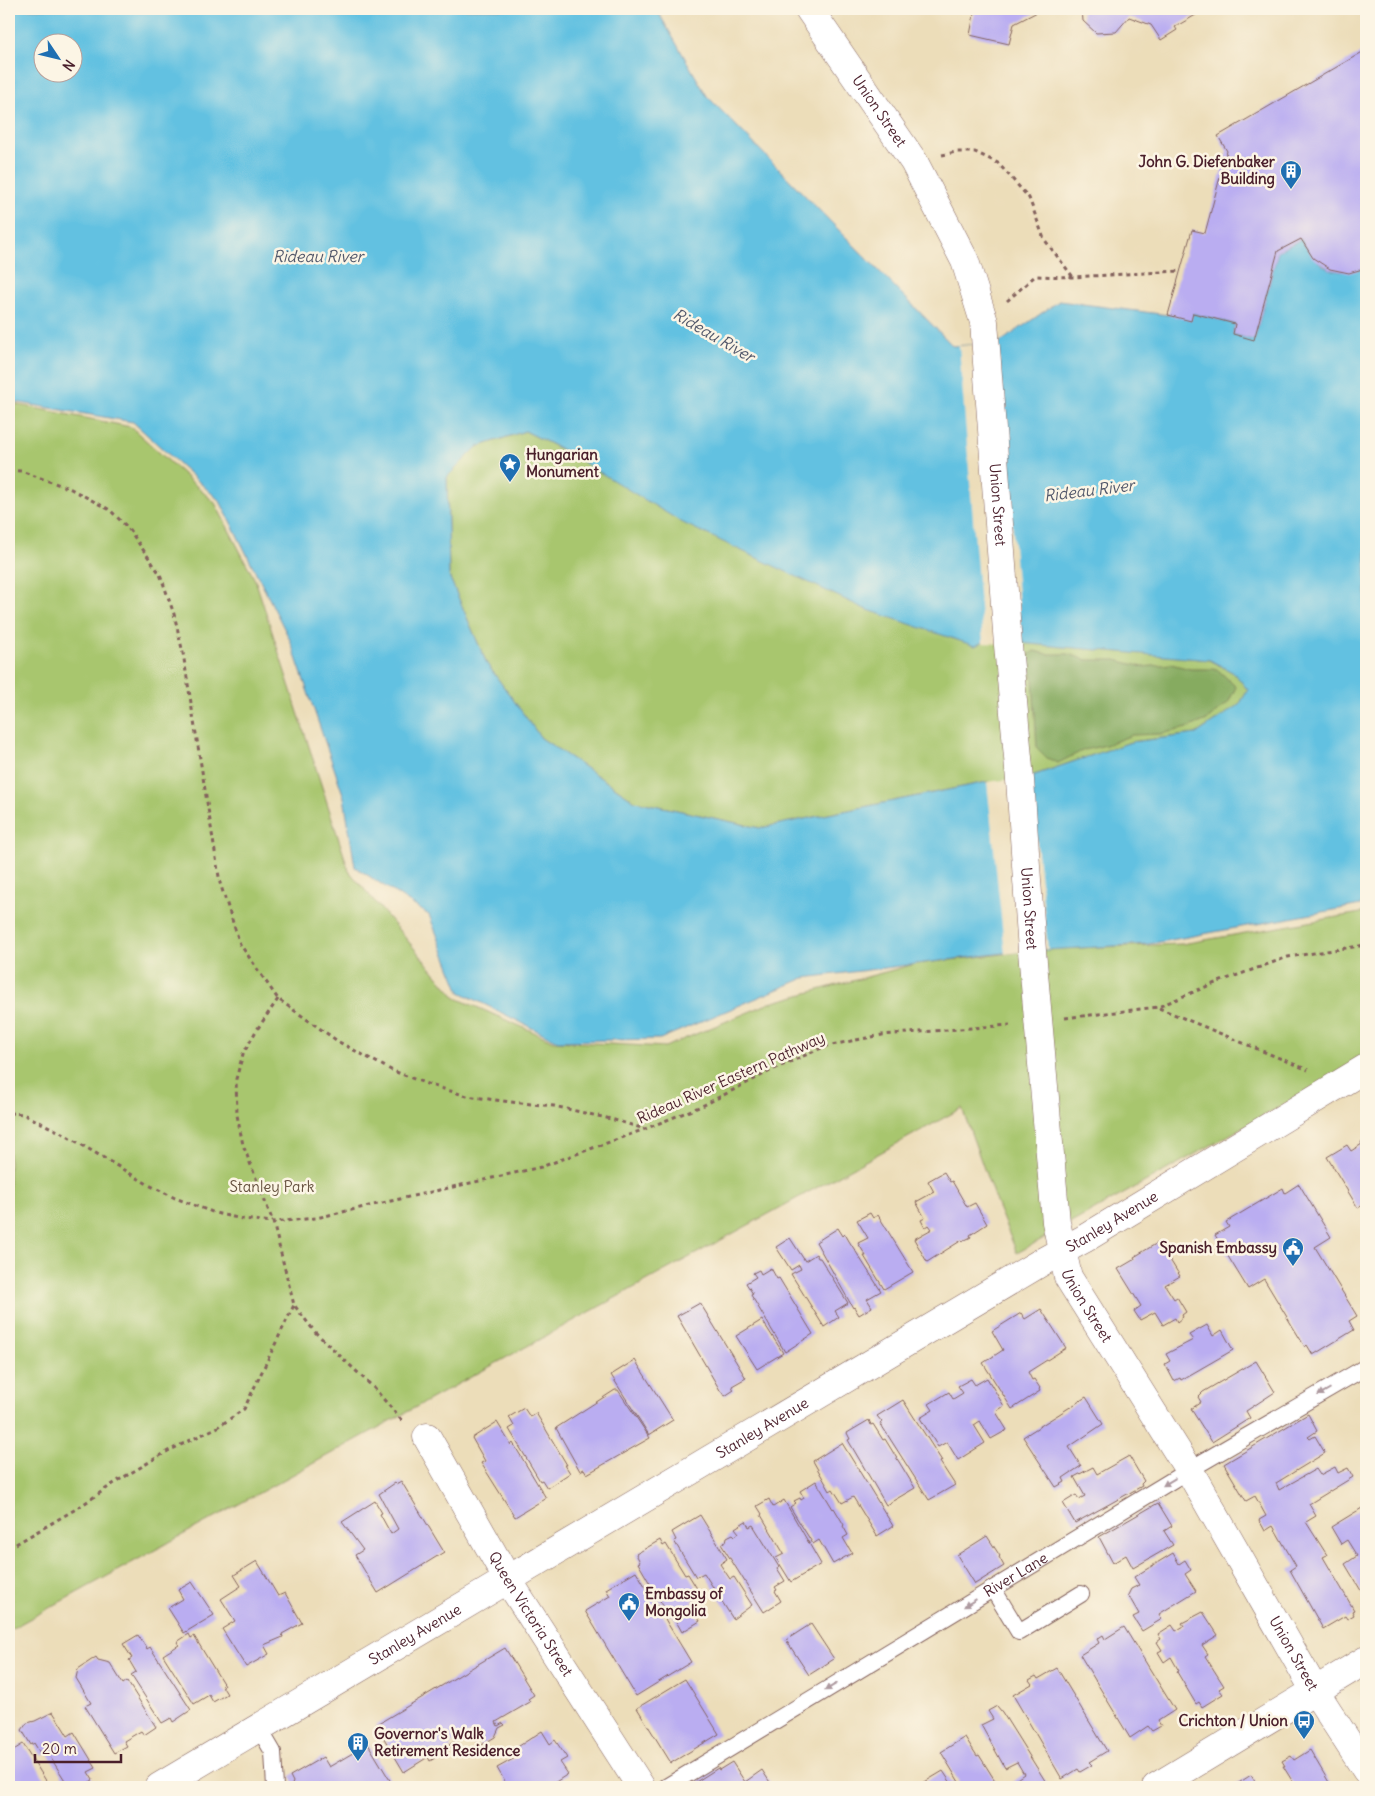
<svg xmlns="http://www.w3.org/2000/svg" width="1375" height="1796" font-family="Delius,sans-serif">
	<rect width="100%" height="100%" fill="#fcf5e5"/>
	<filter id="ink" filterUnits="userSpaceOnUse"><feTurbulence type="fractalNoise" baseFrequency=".02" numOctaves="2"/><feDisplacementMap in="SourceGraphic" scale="10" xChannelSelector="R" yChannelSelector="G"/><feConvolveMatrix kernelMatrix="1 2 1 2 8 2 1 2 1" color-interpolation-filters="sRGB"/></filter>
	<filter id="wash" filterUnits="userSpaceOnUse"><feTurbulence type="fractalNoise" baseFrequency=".0096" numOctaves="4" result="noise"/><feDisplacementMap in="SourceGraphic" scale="20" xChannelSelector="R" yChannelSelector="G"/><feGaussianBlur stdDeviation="1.12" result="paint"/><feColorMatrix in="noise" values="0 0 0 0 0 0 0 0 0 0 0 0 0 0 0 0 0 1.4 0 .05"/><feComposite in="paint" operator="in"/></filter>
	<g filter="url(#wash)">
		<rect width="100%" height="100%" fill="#ecddb9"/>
		<path fill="#a8c66e" stroke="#79724c" d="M9,403L131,427L215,503L256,582L349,871L456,998L554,1041L665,1047L770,1003L915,964L1048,949L1182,944L1366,912V1059L1017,1253L997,1205L962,1108L9,1630Z
			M525,431L565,451L985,641L1035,643L1210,660L1234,673L1248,690L1239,705L1196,734L1131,742L1020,780L997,783L987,782L760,828L635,801L541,738L487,664L449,576L447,477L477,447Z"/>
		<path fill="#86ab61" stroke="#686546" d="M1034,651L1047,654H1068L1087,660H1116L1143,667L1171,664L1190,669H1217L1236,687L1228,703L1207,720L1187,728L1160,734L1132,735L1106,745L1084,750L1058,763L1047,758L1037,748L1033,677L1028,664L1029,655Z"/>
		<path fill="#62c1e1" stroke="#567086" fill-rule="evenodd" d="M9,9H658V12L707,96L953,346L999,343L1059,301L1168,315L1193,313L1235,324L1233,334L1254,340L1278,251L1301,239C1319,268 1332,277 1366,268V904L1149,944L1012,952L804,978L660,1039L558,1041L460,992L429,915L355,867L344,797L290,640L220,501L133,422L9,401ZM42,42H72V72H42ZM525,431L565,451L683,523L865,609L975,646L985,641L1007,642L1210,660L1234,673L1248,690L1239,705L1196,734L1131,742L1020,780L997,783L987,782L760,828L635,801L541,738L487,664L449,576L447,477L477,447Z"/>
		<path fill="#ecddb9" d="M998,342L1022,645L983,643L959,346Z
			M1030,777L1048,949L1005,954L987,782Z"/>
		<g id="blocks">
			<path fill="#baadf1" d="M975,9H1043L1014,24L1009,44L970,35Z
				M1082,9H1206L1175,27L1177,30L1161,40L1151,25L1129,17L1116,32L1096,33L1083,21Z
				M1366,50V268L1349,273L1330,269L1313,258L1301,239L1278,251L1254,340L1233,334L1235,324L1193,313L1191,321L1168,315L1192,230L1205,233L1227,151L1218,136Z
				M1366,1138V1203L1358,1208L1327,1157L1347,1145L1351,1151L1362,1144L1361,1142Z
				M944,1172L950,1182L952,1181L967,1207L975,1203L987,1224L970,1235L971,1237L963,1241L962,1240L927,1262L914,1239L932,1229L929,1225L925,1228L921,1220L925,1218L916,1202L934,1192L928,1181Z
				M1299,1184L1331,1237L1315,1247L1357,1316L1349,1321L1354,1330L1313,1355L1307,1345L1305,1347L1264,1279L1248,1289L1215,1235L1229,1227L1226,1222L1283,1188L1285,1193Z
				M870,1213L873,1218L878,1215L913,1272L884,1289L864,1256H866L858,1243L868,1238L857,1220Z
				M838,1228L843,1236L845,1234L849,1241L881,1291L867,1299L872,1307L859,1315L854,1307L853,1308L816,1242Z
				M790,1238L805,1261L816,1254L818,1258H820L848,1303L835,1311L839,1317L824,1327L791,1274L801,1269L799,1265L791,1270L776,1247Z
				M1159,1242L1180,1276L1165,1285L1174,1299L1177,1297L1186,1312L1182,1315L1183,1317L1177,1322L1175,1318L1163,1325L1155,1312L1140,1320L1134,1311L1141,1306L1118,1269L1135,1259L1134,1257Z
				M771,1268L777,1279L779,1278L813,1334L785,1352L751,1295L753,1294L746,1283L756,1277L753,1273L759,1270L761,1274Z
				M700,1303L746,1378L732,1386L734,1390L725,1396L723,1392H721L677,1316Z
				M1041,1309L1066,1348L1028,1372L1032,1380L1034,1379L1040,1388L1039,1389L1040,1391L1012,1409L983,1363L1003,1350L992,1331L1021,1313L1025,1319Z
				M762,1320L783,1353L757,1369L736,1336Z
				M1207,1325L1213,1336L1222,1330L1233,1350L1181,1380L1180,1378L1174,1381L1165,1364L1170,1361L1166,1354L1193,1340L1189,1335Z
				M635,1360L673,1420L649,1435L611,1375Z
				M1256,1361L1275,1392L1246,1411L1250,1418L1212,1442L1191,1409L1201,1402L1198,1397L1203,1392Z
				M987,1378L1004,1406L996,1412L1007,1430L991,1439L980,1421L974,1425L985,1443L958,1460L947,1442L938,1447L920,1418L933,1410L929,1404L949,1392L953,1399L963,1393L958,1386L971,1379L975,1385Z
				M615,1390H618L650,1438L587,1474L584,1469L580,1471L556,1428Z
				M1086,1397L1103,1424L1069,1447L1081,1466L1063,1478L1065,1482L1056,1487L1023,1437Z
				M903,1400L942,1461L940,1462L955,1485L929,1500L880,1423L882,1422L877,1416Z
				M524,1408L530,1417L536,1413L567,1465H565L570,1473L547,1488L542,1480L540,1481L509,1429L514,1426L509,1417Z
				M1308,1414L1317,1431L1308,1437L1310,1439L1315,1436L1325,1453L1276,1483L1279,1490L1316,1469L1320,1475L1335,1467L1338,1473L1348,1468L1353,1477L1309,1504L1316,1516L1306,1522L1327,1555L1323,1557L1354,1610L1352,1611L1354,1615L1347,1619L1345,1616L1323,1629L1290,1570L1296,1566L1273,1526L1265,1531L1259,1520L1266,1516L1255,1496L1246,1501L1224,1464Z
				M869,1420L871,1425L873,1424L883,1440L885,1439L915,1488L886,1505L848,1440L850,1439L847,1433Z
				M497,1422L511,1445L513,1443L546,1498L515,1517L481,1463L485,1461L472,1438Z
				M842,1443L893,1526L877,1536L853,1497L842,1503L833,1489L830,1491L813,1461Z
				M1129,1456L1144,1481L1141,1484L1142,1486L1075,1523L1063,1503L1076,1495L1079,1499L1085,1496L1074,1477L1093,1467L1097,1474Z
				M401,1481L444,1552L378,1593L355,1555L363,1550L342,1522L375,1501L382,1513L380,1514L391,1534L398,1529L379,1494L395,1483L396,1484Z
				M816,1481L833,1509L834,1508L844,1525L843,1526L848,1535L843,1538L852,1553L833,1564L819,1540L813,1544L790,1507L796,1503L794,1501L800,1498L801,1500L804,1498L800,1491Z
				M769,1499L773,1507L784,1500L821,1564L791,1582L776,1558L784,1554L761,1515L762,1514L757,1506Z
				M1158,1503L1172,1526L1164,1531L1173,1545L1133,1568L1126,1555L1113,1563L1099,1537Z
				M1362,1508L1366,1515V1599L1345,1564L1357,1556L1347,1540L1341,1544L1331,1527Z
				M700,1515L727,1559L720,1564L730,1579L734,1577L752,1605L733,1619L704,1573L696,1577L674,1541L676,1540L672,1532Z
				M746,1521L749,1527L753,1525L779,1567L777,1568L785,1581L775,1587L777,1590L775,1591L781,1601L764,1612L721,1544L726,1542L727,1537L733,1534L735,1536L739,1533L735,1528Z
				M987,1536L1000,1556L999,1557L1004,1566L975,1584L957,1555Z
				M660,1540L663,1546L666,1544L685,1575L688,1574L701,1595L692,1600L693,1602L690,1603L700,1621L682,1632L672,1614L669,1616L638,1563L640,1562L636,1554Z
				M1173,1553L1179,1564L1185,1560L1191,1570L1185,1574L1196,1591L1159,1614L1162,1619L1142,1631L1133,1617L1139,1614L1128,1595L1131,1589L1139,1585L1134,1577Z
				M257,1561L278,1596L285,1593L302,1623L282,1634L283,1637L264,1645L269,1654L246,1667L222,1629L235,1621L221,1599L241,1586L234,1575Z
				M636,1571L691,1662L636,1696L585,1611L610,1596L606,1589Z
				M192,1582L214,1615L184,1633L168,1608L183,1599L178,1590Z
				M1203,1612L1218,1635L1202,1645L1208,1654L1205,1656L1224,1686L1219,1689L1223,1694L1202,1707L1199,1702L1196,1704L1177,1672L1179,1671L1171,1657L1164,1662L1158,1652L1162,1650L1157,1642L1161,1639L1158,1634L1172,1625L1176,1631L1184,1626L1182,1623Z
				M811,1624L834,1659L809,1675L786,1640Z
				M1124,1627L1175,1710L1158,1721L1161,1726L1152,1731L1148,1726L1130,1738L1080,1655L1099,1643L1097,1639L1103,1635L1105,1639Z
				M189,1634L191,1638L194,1636L224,1685L222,1686L227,1694L213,1702L209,1695L194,1704L163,1655L179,1645L177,1642Z
				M138,1635L147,1649L150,1647L191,1710L173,1722L171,1718L162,1723L131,1675L136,1672L129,1660L132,1658L123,1644Z
				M505,1648L534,1695L528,1699L530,1702L496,1722L498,1726L503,1723L505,1725L499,1728L495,1737L480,1746L471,1732L449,1745L451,1748L430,1761L428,1757L404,1772L376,1725Z
				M96,1657L98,1660L110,1663L123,1684L127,1681L156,1727L144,1735L141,1731L124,1741L127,1746L114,1753L85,1706L91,1703L76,1678L78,1669Z
				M1057,1668L1107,1751L1089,1762L1092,1765L1080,1772L1078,1769L1062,1779L1013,1695L1032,1684L1029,1680L1036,1676L1038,1679Z
				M685,1679L719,1734L671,1763L637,1708Z
				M997,1706L1002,1712L1049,1787H1014L1011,1783L1024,1774L1017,1762L1005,1768L981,1725L993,1719L988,1711Z
				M53,1712L68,1736L74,1732L96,1768L88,1772L93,1780L81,1787H73L71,1783L68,1785L47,1752L42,1756L34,1743L31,1745L22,1730L27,1723L35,1721Z
				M542,1731L550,1744L555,1740L567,1758L560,1762L568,1774L548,1787H508L497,1768L515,1758L510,1752Z
				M965,1737L977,1756L979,1755L999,1787H960L957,1783L959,1782L941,1752Z
				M23,1744L50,1787H9V1753Z
				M368,1744L394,1787H291L293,1782L290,1776L323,1757L329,1767Z
				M1310,1750L1330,1784L1327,1787H1296L1283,1766H1285L1282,1761L1291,1756L1294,1760Z
				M732,1762L745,1782L762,1770L773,1787H688L718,1768L719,1770Z
				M943,1771L951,1783L953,1782L956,1787H926L923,1783Z
				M1251,1775L1258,1787H1235L1234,1786Z"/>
		</g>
	</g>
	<g filter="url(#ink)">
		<use href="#blocks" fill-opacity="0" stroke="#83625d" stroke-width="1"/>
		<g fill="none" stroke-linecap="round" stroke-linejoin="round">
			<g stroke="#83625d" stroke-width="18">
				<g id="service">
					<path d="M993,1589L1019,1632L1081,1594"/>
					<path d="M259,1728L273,1752L275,1787"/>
					<path id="s1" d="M666,1787L1189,1470L1366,1367"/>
				</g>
			</g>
			<g stroke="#83625d" stroke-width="29">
				<g id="minor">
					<path id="s2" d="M809,9L914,162L965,261L984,322L1008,645L1020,780L1032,951L1056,1222L1068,1277L1189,1470L1315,1691L1366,1770"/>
					<path id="s3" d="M427,1437L508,1580L641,1787"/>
					<path id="s4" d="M159,1787L1040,1263L1084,1239L1366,1068"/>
				</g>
			</g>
			<g stroke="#83625d" stroke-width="29">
				<path id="tertiary" d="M1156,1787L1366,1660"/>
			</g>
			<path stroke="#83625d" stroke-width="3" stroke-dasharray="4 4" stroke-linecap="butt" d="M942,155L956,152H975L998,163L1029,198L1044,239L1073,277
				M1007,301L1035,276L1073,277L1180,271
				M9,470L21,471L71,489L110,510L128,528L160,574L174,614L183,653L220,883L240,944L278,999L339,1042L391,1070L427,1084L467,1096L510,1102L554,1106L611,1119L645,1129
				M278,999L256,1031L243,1054L236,1079L237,1115L243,1145L273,1222L294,1305L315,1332L374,1388L404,1423
				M1159,1008L1308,1070
				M1065,1018L1158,1007L1210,985L1288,957L1366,945
				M9,1113L23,1114L62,1133L149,1185L175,1198L215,1213L242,1219L273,1222L316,1218L541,1167L645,1129L704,1105L774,1069L826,1046L882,1035L1010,1025
				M9,1548L76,1509L119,1480L168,1451L218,1427L244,1409L294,1305"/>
			<use href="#service" stroke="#fff" stroke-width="16"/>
			<use href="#minor" stroke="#fff" stroke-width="28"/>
			<use href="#tertiary" stroke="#fff" stroke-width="28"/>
		</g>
		<defs><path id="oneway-solid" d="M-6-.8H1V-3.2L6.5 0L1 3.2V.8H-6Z" transform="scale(1.25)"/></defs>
		<g fill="#ae9aa0">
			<use href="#oneway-solid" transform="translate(1324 1392) rotate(150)"/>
			<use href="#oneway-solid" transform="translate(1169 1482) rotate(149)"/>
			<use href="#oneway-solid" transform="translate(970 1603) rotate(149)"/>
			<use href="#oneway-solid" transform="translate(831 1687) rotate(149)"/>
		</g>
	</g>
	<defs>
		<g id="building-pin" transform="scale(1.125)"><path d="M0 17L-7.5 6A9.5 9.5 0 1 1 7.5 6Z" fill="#1f6fb2" stroke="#fcf5e5"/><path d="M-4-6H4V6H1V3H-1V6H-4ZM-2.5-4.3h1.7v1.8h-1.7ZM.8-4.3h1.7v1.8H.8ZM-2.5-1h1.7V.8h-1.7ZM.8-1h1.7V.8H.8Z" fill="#fff"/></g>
		<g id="sight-pin" transform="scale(1.125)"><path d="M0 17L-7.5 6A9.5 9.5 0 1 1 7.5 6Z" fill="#1f6fb2" stroke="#fcf5e5"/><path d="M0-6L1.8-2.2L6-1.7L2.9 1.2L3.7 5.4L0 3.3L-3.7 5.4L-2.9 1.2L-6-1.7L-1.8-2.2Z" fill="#fff"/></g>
		<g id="civic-pin" transform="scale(1.125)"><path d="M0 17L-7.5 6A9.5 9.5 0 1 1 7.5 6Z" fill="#1f6fb2" stroke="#fcf5e5"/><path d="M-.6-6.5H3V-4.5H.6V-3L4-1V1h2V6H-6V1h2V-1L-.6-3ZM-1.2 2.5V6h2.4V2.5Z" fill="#fff"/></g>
		<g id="bus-pin" transform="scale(1.125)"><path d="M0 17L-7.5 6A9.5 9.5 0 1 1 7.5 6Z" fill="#1f6fb2" stroke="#fcf5e5"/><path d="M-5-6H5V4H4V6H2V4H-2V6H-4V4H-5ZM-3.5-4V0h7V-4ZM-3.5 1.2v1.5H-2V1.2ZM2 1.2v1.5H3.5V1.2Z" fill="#fff"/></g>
	</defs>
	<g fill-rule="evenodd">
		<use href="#building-pin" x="1291" y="171"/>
		<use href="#sight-pin" x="510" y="464"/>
		<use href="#civic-pin" x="1293" y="1248"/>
		<use href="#civic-pin" x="629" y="1603"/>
		<use href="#bus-pin" x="1304" y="1721"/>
		<use href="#building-pin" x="358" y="1743"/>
	</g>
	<g text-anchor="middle" stroke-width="5" stroke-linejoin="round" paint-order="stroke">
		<g font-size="15" fill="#4a1f2b" stroke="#fcf5e5">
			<text dy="5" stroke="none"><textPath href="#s2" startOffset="124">Union Street</textPath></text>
			<text dy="5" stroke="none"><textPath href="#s2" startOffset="544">Union Street</textPath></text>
			<text dy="5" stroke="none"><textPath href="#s2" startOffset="949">Union Street</textPath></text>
			<text transform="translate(731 1078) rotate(-24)" y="5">Rideau River Eastern Pathway</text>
			<text dy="5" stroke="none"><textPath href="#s4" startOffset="1108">Stanley Avenue</textPath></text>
			<text dy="5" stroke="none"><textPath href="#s2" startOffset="1354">Union Street</textPath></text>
			<text dy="5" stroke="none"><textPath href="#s4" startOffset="702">Stanley Avenue</textPath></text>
			<text dy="5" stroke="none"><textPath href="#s1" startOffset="409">River Lane</textPath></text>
			<text dy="5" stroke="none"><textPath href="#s3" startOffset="205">Queen Victoria Street</textPath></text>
			<text dy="5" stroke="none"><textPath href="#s4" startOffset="298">Stanley Avenue</textPath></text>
			<text dy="5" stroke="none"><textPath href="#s2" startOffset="1759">Union Street</textPath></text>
		</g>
		<g font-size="15" font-weight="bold" fill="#4a1f2b" stroke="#fcf5e5" text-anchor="end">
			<text x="1275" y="167">John G. Diefenbaker<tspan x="1275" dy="17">Building</tspan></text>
			<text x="526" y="460" text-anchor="start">Hungarian<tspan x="526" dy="17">Monument</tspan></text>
			<text x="1277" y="1253">Spanish Embassy</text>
			<text x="645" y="1599" text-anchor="start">Embassy of<tspan x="645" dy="17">Mongolia</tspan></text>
			<text x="1288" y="1726">Crichton / Union</text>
			<text x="374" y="1739" text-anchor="start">Governor's Walk<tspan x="374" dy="17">Retirement Residence</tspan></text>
		</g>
		<g font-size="15" fill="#66513f" stroke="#fcf5e5">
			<text x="272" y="1192">Stanley Park</text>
		</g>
		<g font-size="16" font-style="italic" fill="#52586b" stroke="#fcf5e5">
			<text x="318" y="262">Rideau River</text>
			<text transform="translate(714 335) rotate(30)" y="6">Rideau River</text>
			<text transform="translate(1089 490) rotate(-7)" y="6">Rideau River</text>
		</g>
	</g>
	<rect width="1375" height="1796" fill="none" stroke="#fcf5e5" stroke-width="30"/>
	<g transform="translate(58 58) rotate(125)"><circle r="24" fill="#fcf5e5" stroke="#b59f9b"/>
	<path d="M0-4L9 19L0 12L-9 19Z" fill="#1f6fb2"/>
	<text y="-8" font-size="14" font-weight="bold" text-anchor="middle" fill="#4a1f2b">N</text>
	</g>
	<path d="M35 1754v8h86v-8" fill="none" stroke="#4a1f2b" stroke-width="2.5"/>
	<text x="42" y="1754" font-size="15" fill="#4a1f2b" stroke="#fcf5e5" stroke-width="4" paint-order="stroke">20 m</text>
</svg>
